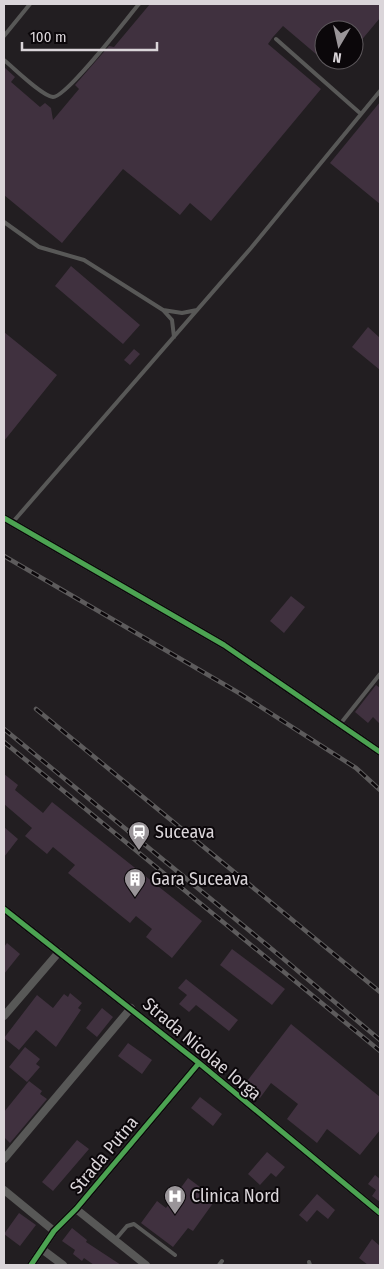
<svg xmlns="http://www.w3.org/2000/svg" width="384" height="1269" font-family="'Fira Sans Condensed',sans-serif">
	<rect width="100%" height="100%" fill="#221e21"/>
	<path fill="#40313f" d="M150,4H380V18L354,49V30H324V45L316,54L283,26L273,37L268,44L321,89L211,221L190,203L180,215L123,169L62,243L4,195V67L15,77L11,82L40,107L45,103L51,108L53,120L79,89L75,85L109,46L114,47Z
		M380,102V204L330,163Z
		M71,266L140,325L123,344L55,286Z
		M368,327L380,338V370L352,347Z
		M4,332L57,375L4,441Z
		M134,349L140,354L130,365L124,360Z
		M291,596L305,607L284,633L270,621Z
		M376,685L380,688V724L373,717L368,723L355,712Z
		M4,774L18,785L15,790L43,813L52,802L202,921L172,958L146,937L152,929L136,916L130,923L68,873L75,865L53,847L47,854L25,836L32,828L4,804Z
		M4,827L18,839L4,857Z
		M7,943L20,954L4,974V947Z
		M232,949L285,989L272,1005L220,965Z
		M186,979L238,1020L229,1031L196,1005L189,1012L179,1004L187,995L178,988Z
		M70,993L82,1003L78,1008L81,1010L56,1047L36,1030L19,1050L4,1038L37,995L53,1008L64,994L68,997Z
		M102,1008L113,1017L97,1037L86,1028Z
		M291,1024L380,1097V1130L360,1155L327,1129L317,1143L287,1119L298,1104L271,1083L260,1098L244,1085Z
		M128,1043L152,1060L142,1074L118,1056Z
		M25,1047L40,1059L36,1064L40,1067L27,1082L9,1067Z
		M29,1081L42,1091L40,1094L47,1099L10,1143L4,1137V1112Z
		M200,1097L222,1114L213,1126L191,1108Z
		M77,1140L89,1149L53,1191L42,1182Z
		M267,1152L285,1167L276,1177L271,1173L260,1185L248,1174Z
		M375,1175L380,1179V1202L372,1196L376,1190L368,1184Z
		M188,1178L216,1199L193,1231L188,1228L173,1247L141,1223L157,1201L166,1208Z
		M317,1194L335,1210L328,1219L317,1210L307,1222L299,1215Z
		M19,1213L36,1225L20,1246L4,1234Z
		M72,1228L87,1240L86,1242L121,1265H94L84,1258L82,1261L73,1254L75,1250L62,1241Z
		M372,1239L380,1246V1265H368L359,1258Z"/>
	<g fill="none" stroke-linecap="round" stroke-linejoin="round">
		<path stroke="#585857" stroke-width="4" d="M4,36L30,4
			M276,39L361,114
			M4,60C14,68 42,96 53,97C67,97 127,18 139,4
			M4,222L39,247L84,260L163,310L172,320L174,337
			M163,310L182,313L197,310
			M12,523L251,248L380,91
			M341,723L380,674
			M115,1240L127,1226L134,1224L175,1255
			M309,1262L310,1265
			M219,1265L222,1261"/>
		<path stroke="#585857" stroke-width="8" d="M4,518L224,645L380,752
			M4,909L199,1063L380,1213
			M4,1016L59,952
			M4,1159L131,1008
			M4,1190L54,1231
			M76,1209L146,1265
			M43,1250L63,1265
			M31,1265L54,1231L76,1209L199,1063"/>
		<g stroke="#5d5b5c" stroke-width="4.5">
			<path id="rail" d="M4,556L239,693L356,768L380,790
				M36,709L380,992
				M4,729L267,945L380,1040
				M4,742L380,1051"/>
		</g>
		<use href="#rail" stroke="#0b070a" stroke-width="2.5" stroke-dasharray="8" stroke-linecap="butt"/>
		<g stroke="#0b070a" stroke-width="8">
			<path id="cycleway" d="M4,518L224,645L380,752
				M4,909L199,1063L380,1213
				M31,1265L54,1231L76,1209L199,1063"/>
		</g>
		<use href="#cycleway" stroke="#4ca352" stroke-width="5"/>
	</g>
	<defs>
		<g id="station-pin" transform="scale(1.125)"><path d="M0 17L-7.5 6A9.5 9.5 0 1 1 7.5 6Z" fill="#9a9599" stroke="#0b070a"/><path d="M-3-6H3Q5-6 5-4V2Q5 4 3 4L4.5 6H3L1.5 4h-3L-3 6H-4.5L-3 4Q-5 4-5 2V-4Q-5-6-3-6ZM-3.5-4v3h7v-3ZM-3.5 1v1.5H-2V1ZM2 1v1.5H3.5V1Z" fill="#fff"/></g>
		<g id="building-pin" transform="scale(1.125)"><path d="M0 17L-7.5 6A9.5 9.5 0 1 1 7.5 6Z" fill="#9a9599" stroke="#0b070a"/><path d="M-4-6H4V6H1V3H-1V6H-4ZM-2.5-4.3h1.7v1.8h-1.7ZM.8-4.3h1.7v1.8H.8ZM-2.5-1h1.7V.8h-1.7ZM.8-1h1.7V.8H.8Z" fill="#fff"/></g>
		<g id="hospital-pin" transform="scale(1.125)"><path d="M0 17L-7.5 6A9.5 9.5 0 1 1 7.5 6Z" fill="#9a9599" stroke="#0b070a"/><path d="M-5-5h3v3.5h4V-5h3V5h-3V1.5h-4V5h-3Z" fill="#fff"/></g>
	</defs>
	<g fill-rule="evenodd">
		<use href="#station-pin" x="139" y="832"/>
		<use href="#building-pin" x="135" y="879"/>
		<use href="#hospital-pin" x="175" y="1196"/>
	</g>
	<g text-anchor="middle" stroke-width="4" stroke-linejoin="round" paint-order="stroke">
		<g font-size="18" fill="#dad5d9" stroke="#0b070a" text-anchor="start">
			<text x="155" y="838">Suceava</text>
			<text x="151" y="885">Gara Suceava</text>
			<text x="191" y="1202">Clinica Nord</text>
		</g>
		<g font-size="18" fill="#dad5d9" stroke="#0b070a">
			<text transform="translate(202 1049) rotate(40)" y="6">Strada Nicolae Iorga</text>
			<text transform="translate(104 1155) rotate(-50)" y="6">Strada Putna</text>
		</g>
	</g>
	<rect width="384" height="1269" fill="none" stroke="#dad5d9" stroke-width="10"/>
	<g transform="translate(339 45) rotate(189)"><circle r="24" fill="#0b070a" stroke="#5e595d"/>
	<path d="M0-4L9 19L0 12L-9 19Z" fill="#9a9599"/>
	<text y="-8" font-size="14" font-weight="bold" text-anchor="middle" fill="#dad5d9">N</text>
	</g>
	<path d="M22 42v8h135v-8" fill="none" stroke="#dad5d9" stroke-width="2.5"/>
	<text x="30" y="42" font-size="15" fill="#dad5d9" stroke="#0b070a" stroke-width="4" paint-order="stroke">100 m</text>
</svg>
